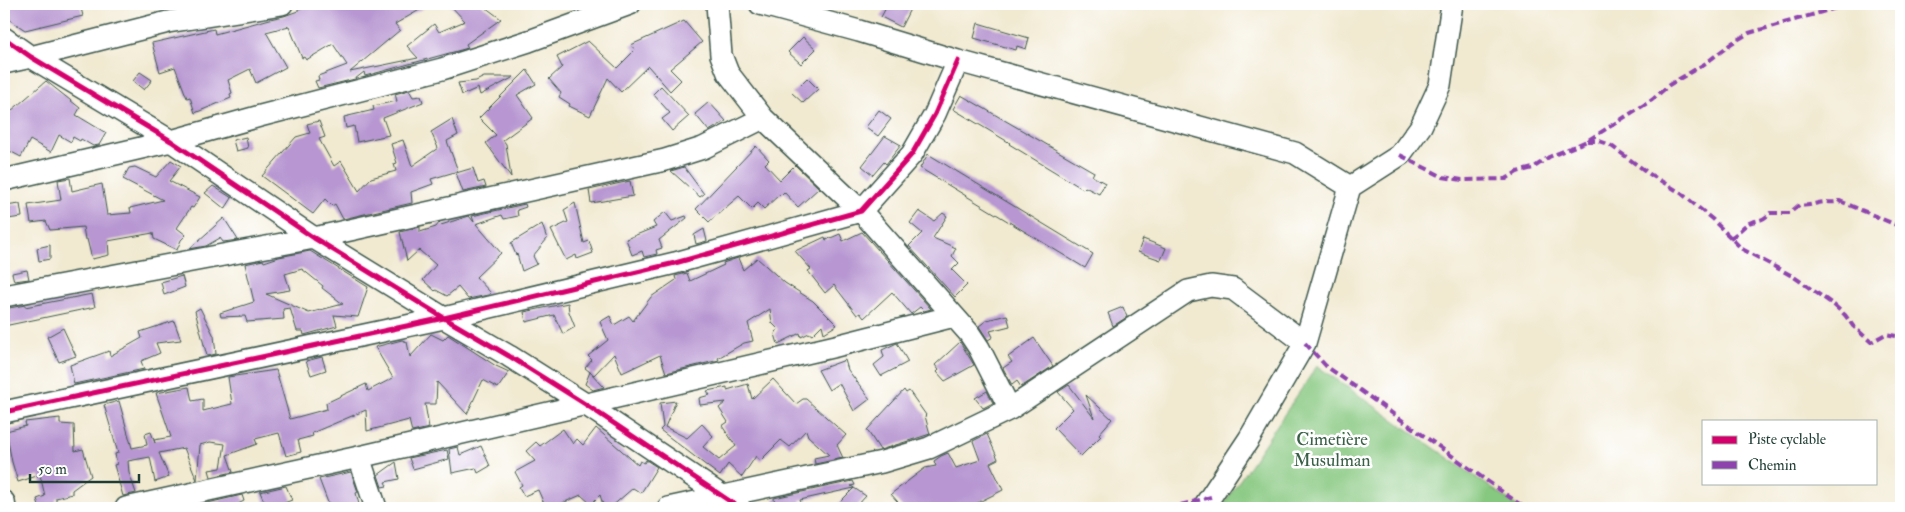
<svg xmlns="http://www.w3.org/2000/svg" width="1905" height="512" font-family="'IM FELL Double Pica',serif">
	<rect width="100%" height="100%" fill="#fff"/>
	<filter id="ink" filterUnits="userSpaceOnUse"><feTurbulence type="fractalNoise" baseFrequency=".02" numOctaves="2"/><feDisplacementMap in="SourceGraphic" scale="10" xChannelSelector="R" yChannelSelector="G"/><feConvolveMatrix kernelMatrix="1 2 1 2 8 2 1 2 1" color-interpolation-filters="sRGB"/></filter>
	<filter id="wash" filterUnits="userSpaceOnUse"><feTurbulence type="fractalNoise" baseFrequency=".0096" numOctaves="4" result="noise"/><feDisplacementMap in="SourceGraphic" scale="20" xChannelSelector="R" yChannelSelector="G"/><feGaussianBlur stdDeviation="1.12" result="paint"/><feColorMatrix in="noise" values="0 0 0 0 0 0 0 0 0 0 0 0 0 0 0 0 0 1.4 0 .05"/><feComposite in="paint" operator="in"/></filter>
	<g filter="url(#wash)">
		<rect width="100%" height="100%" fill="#f1e9d0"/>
		<path fill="#87c880" stroke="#53825a" d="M1317,366L1520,508H1221Z"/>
		<g id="blocks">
			<path fill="#b796d1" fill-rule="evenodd" d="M4,4H80L83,16L25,30L4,16Z
				M316,4H430L395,24L400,30L350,72L418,58L407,46L434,24L439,32L465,21L449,4H481L501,19L466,44L468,48L365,76L364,72L355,79L318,88L315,81L319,80L318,76L347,65L333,44L306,60L304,57L302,58L289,26L266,32L286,67L256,83L250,69L228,80L232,93L230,94L231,98L195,113L190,97L187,98L175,67L160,72L152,43L214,29L215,34L270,19L284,16L298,11V9Z
				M888,4H899L910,9L901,27L881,17Z
				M684,21L702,42L670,69L681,80L670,91L648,66L621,92L608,78L590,116L569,106L570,104L559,97L561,93L549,79L562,67L557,57L588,41L617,68L635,50L631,45Z
				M978,23L1029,38L1026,49L1017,46L1016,50L974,38Z
				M803,37L816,49L801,64L788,52Z
				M527,70L536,84L517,95L533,118L503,140L506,144L511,177L486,143L496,135L479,118Z
				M140,72L152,80L144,90L133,81Z
				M484,77H514L480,95L478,88L462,95L458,83L476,81Z
				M807,78L818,89L803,103L792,93Z
				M46,81L80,108L76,115L106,133L99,145L93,146L81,139L80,141L73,137L71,142L59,135L51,152L30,140L21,157L4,148V117Z
				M661,86L689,116L672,131L662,119L670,113L653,94Z
				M409,90L413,97L421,96L423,102L383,118L389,135L357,142L354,126L346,128L344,117L374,110L373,106L397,101L395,94Z
				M961,95L1094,172L1092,176L1105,183L1099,194L1085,187L1083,189L1009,144L1010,143L953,109Z
				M709,102L726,121L709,131L695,114Z
				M879,110L891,119L878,136L866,127Z
				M452,119L458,135L447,141L458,171L431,179L433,184L411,192L412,203L343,219L335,204L332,206L325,199L313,214L262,176L296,137L310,133L307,124L319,121L325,137L319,139L334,166L341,161L359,191L371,178L396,171L394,164L397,163L391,144L403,140L412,166L438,148L431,132Z
				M885,136L901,145L886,164L884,162L873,175L862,166Z
				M246,137L248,148L236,151L233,140Z
				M756,146L769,160L765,164L780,180L795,165L819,188L798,207L784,192L781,195L780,194L764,209L758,203L752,209L739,196L709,222L696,209Z
				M928,154L1093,254L1085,268L920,168Z
				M171,160L181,166L169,181L200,197L193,208L191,207L177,228L186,235L181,240L177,250L154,239L153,233L108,241L109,255L92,259L87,239H85L83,227L50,230L46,221L31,223L28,205L61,200L58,180L70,178L72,191L102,184L107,215L131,213L130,208L163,200L123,179L129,168L135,167L156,177Z
				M684,167L704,194L700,197L671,171Z
				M473,168L478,183L484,181L486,187L463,192L456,173Z
				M630,181L633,196L591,203L589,190Z
				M213,186L232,198L225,209L205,193Z
				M575,203L584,243L589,241L593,253L577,259L576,255L566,260L551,230L568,222L564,210Z
				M20,204L22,217L7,219L5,206Z
				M525,204L526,207L517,210L518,216L504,219L502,215L476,224L501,253L476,277L491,293L488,295L468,299L458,287L447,296L436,290L435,291L423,280L436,265L419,250L407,261L400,232L420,227V232L436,227L439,223L441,225L469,216L474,222L472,216Z
				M919,211L934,221L943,213L947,216L933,238L956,248L952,256L959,263L952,270L967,285L955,297L909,246L922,233L910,223Z
				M665,212L672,221L686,216L687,218L659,240L662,248L656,250L657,254L644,257L642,251L632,255L626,239L656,227L653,222Z
				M224,218L238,240L223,242L220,238L206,246L189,249Z
				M542,224L547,239L533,256L537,264L522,271L517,254L516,255L511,243Z
				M704,229L707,241L696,244L694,235Z
				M862,232L931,309L924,311L920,307L911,314L892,292L864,318L860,313L857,315L834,285L825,293L808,271L811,269L795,251L825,237L826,240L840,234L843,241Z
				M1143,239L1166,248L1161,260L1138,252Z
				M50,245V259L39,261L37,248Z
				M310,251L368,287L358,317L334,315L337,326L304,335L303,331H297L290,308L283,309L284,319L247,322L245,316L221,317L220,313L254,302L245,264L263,260L264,262L279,257ZM302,269L323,286L322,288L343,304L309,313L266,294L290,290L285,274Z
				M738,258L743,270L757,258L785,283L813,301L837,325L824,333L822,325L812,335L809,333L801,337L800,333L778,344L775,334L778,329L772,323L770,309L748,323L753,341L744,343L718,358L719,360L666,373L660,355L622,373L614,354L594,375L585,368L592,360L588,356L608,340L600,322L610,316L614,325L629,316L633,321L651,297L676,280L675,276L687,273L690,281L724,265L723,263Z
				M27,270L29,279L14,281L12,273Z
				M182,276L185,287L164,295L161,282Z
				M92,294L95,307L4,326V309L25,305V307Z
				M568,303L569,312L575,327L563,334L554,315L526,322L524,312Z
				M1123,307L1127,317L1113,326L1108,313Z
				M200,308L214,336L216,354L207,356L195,311Z
				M1007,315L1010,326L990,331L993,337L988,340L979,326L987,320Z
				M174,321L181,340L156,343L160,353L141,361L144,369L74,384L70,365L109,351L110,356L142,338L140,332Z
				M63,328L76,356L59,362L47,337Z
				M431,334L443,340L448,335L496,366L509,372L498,388L483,380L467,414L437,382L436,404H425L429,428L412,432L409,420L367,431L366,410L312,433L313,436L298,440L301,452L286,456L279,433L255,439L257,444L227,455L233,472L211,477L209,470L221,468L225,444L210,442L200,445L197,480L184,448L159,453L169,477L155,482L150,457L128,461L129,473L136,493L123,496L114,465L117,464L115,454L118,453L104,405L119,401L132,448L147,445L145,434L151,432L155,443L154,440L171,437L156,393L189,387L192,401L203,399V411L232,404L228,377L276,370L290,419L327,409L326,403L366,384L368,391L393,378L375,347L402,340L407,342L410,357Z
				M1034,338L1053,366L1021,387L1017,381L1012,385L1003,368L1012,362L1008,357Z
				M960,342L974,365L945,381L937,372L939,370L935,365Z
				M897,343L908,362L881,376L874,365L884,357L882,350Z
				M322,357L326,370L311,375L306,361Z
				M845,360L848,370L870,399L854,411L839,383L829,390L818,370Z
				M590,372L604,387L593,390L585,384Z
				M773,379L796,404L803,399H806L846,435L837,445L843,458L815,464L814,458L829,455L808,436L806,430L790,447L781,440L760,461L756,456L742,477L728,464L720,476L660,430L663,427L660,403L676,401L665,427L687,438L702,424L713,436L703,447L719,460L736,446L722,426L728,422L719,408L726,402L700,405L699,398L710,395L707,391L727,387V390L748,384L752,399Z
				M1069,385L1094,418L1086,395L1112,419L1099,434L1101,436L1081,456L1054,428L1073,409L1058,392Z
				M904,390L906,393L909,391L926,415L925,416L930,434L880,450L867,430Z
				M987,391L993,403L983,408L975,398Z
				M60,418V424L74,425L75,451L83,449L91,476L72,490V494L56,498V508H40L37,499L45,496L40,475L18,482L12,462L6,431L26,426L25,422Z
				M596,428L638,465L640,461L644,463L646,460L657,467L641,493L633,488L610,508H604L600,495L591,504L581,495L551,508H546L538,490L524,496L519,487L522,485L515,472L535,461L526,451L536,442L540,446L563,429L573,444L577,439L583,445Z
				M987,434L998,459L990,463L1003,490L975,504L961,508H903L891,494L925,468L936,466L934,461L941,456L948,453L956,468L980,460L973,441Z
				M481,446L490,466L478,473L476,468L452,473L449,449L458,447L460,455Z
				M447,450L449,459L413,469L409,458Z
				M396,462L399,479L385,482L387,486L382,487L378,475Z
				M351,472L358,492L356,493L360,508H330L319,479Z
				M853,481L855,485L851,486L854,488L800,500L803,508H775L774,498Z
				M286,486L292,500L271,508H267L260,492Z
				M854,488L866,496L855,508H834Z
				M242,495L244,501L230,508H195V506L199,505Z"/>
		</g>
	</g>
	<g filter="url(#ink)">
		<use href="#blocks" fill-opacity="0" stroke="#3e574b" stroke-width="1"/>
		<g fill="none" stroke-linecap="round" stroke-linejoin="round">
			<g stroke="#3e574b" stroke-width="24">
				<path id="minor" d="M717,4L721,55L728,73L763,118L861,211L969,333L979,348L1010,409
					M760,4L859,31L958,61L1295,153L1350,187
					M4,38L31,57L171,141L314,238L444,318L509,356L585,404L740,508
					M4,63L31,57L168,22L282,4
					M4,180L171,141L260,116L442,69L529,41L630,4
					M4,296L314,238L665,160L703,148L763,118
					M4,412L444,318L675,263L861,211L912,154L935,114L958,61
					M359,457L376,508
					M4,502L5,508
					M126,508L359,457L836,346L954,316
					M668,508L882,462L929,448L1010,409L1188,291L1211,286L1233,289L1305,343
					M1203,508L1249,439L1305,343L1350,187L1400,155L1421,126L1440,85L1452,4"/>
			</g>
			<use href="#minor" stroke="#fff" stroke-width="21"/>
			<path stroke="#8e44ad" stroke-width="4" stroke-dasharray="8 4" stroke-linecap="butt" d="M1587,141H1599L1610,145L1651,175L1681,193L1712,219L1742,249L1794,277L1834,305L1845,315L1853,326L1871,342L1886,334L1901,337
				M1400,155L1443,177L1462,180L1506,179L1517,172L1533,168L1549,157L1587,141L1652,100L1669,85L1706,63L1732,43L1749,33L1850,4
				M1730,238C1738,234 1742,227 1749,223C1759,219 1762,222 1770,213H1790L1799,205C1808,207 1815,203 1824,202C1830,202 1834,203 1840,201L1901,227
				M1901,323V330
				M1305,343L1326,366L1525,508
				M1169,508L1211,497"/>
			<g stroke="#fff" stroke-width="8">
				<path id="cycleway" d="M4,38L31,57L171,141L314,238L444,318L509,356L585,404L740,508
					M4,412L444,318L675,263L861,211L912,154L935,114L958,61"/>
			</g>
			<use href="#cycleway" stroke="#d6006c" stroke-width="5"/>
		</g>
	</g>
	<g text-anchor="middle" stroke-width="5" stroke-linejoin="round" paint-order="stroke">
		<g font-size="18" fill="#396047" stroke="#fff">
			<text x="1332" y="445">Cimetière<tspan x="1332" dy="21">Musulman</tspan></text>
		</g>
	</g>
	<rect width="1905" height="512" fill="none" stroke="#fff" stroke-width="20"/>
	<rect x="1702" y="420" width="175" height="65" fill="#ffffff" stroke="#a5b1ae"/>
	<rect x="1712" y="436" width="25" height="8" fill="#d6006c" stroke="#a5b1ae"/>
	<text x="1748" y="444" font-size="15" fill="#1f3d34">Piste cyclable</text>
	<rect x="1712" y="461" width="25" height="8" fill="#8e44ad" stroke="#a5b1ae"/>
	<text x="1748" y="470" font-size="15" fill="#1f3d34">Chemin</text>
	<path d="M30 474v8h109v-8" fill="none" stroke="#1f3d34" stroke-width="2.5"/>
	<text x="38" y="474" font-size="15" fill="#1f3d34" stroke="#ffffff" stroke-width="4" paint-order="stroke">50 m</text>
</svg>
